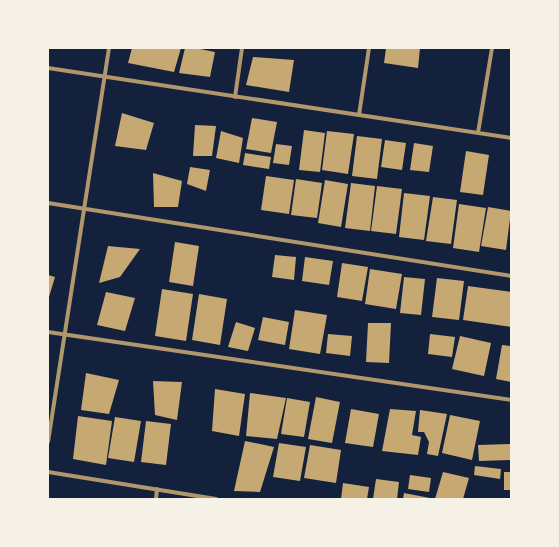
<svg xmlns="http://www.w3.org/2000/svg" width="559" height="547" font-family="'Space Grotesk',sans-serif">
	<rect width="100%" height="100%" fill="#14213d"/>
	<path fill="#c6a872" d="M132,48H181L174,72L128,63Z
		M185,48H195L215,52L210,77L179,73Z
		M386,48H420L418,68L384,63Z
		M253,57L294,60L289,92L246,85Z
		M122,113L154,123L146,150L115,146Z
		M252,118L277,122L271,153L246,149Z
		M195,125L216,126L212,156H193Z
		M304,130L325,133L320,172L299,170Z
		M221,131L243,138L239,163L216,158Z
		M327,131L354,134L348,174L322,170Z
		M357,136L382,139L377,179L352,176Z
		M385,140L406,143L402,170L381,167Z
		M414,143L433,146L429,172L410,170Z
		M276,144L292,146L289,165L273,163Z
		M466,151L489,155L483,195L460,192Z
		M245,153L271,157L269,169L243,165Z
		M190,167L210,170L206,191L187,184Z
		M153,173L182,181L178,207H154Z
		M266,176L294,180L289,214L261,210Z
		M296,179L322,183L317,218L291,215Z
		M325,180L348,184L341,227L318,223Z
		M351,183L375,186L370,231L345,228Z
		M377,186L402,189L396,234L371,231Z
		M404,193L430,196L424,240L399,237Z
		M433,197L457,200L451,244L426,241Z
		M459,204L486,208L479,252L453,248Z
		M488,207L511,211L506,250L481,246Z
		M175,242L199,246L193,286L169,282Z
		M108,246L140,249L120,277L99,283Z
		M275,255L296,257L294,280L272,277Z
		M305,257L333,261L329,285L302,281Z
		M342,263L368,267L362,301L337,297Z
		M370,269L402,274L396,309L365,304Z
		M48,275L55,277L49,297L48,296Z
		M404,277L425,279L421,315L400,313Z
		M437,278L464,281L459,320L432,317Z
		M468,286L511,292V327L463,320Z
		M162,289L193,294L186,341L155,336Z
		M106,292L135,298L125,331L97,325Z
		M199,294L227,299L220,345L192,340Z
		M295,310L327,315L320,354L289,349Z
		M263,317L289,322L285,345L258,340Z
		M236,322L255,328L248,351L228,347Z
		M368,323H391L389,363L366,362Z
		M328,334L352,336L350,356L326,353Z
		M430,334L455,337L452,357L428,354Z
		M460,336L491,343L484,376L452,369Z
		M502,345L511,346V382L496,379Z
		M86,373L119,380L109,414L81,410Z
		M153,381L182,382L177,420L155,415Z
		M215,389L245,394L239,436L212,431Z
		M250,393L286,398L277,439L246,436Z
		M316,397L340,402L332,443L308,439Z
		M287,398L310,402L304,437L281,434Z
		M351,409L379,414L373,447L345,443Z
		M390,409L416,411L412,435L421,437L418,455L382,451Z
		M420,410L447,414L438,456L427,454L429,442L424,432H418Z
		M450,415L480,421L472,460L442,453Z
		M78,416L112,421L106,465L73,459Z
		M115,417L141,421L134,462L108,458Z
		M146,421L171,424L166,465L141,462Z
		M245,441L274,447L260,492L234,491Z
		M279,443L306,447L300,481L273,477Z
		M511,444V460L479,461L478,445Z
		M310,445L341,450L336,483L304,478Z
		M475,466L501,469L500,479L474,475Z
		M443,472L469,478L463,499H435Z
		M504,472H511V490H504Z
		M410,475L431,478L429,492L408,489Z
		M376,479L399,482L397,499H373Z
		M343,483L369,487L367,499H341Z
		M404,493L430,498V499H403Z"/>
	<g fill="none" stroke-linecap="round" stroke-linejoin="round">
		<path stroke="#b1986c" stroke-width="4" d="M48,68L511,138
			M235,97L242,48
			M359,115L369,48
			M478,133L492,48
			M48,203L511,276
			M48,332L511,400
			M48,442L109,48
			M48,472L216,499
			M156,499L157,489"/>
	</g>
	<rect width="559" height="547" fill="none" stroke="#f6f1e7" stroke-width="98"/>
</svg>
